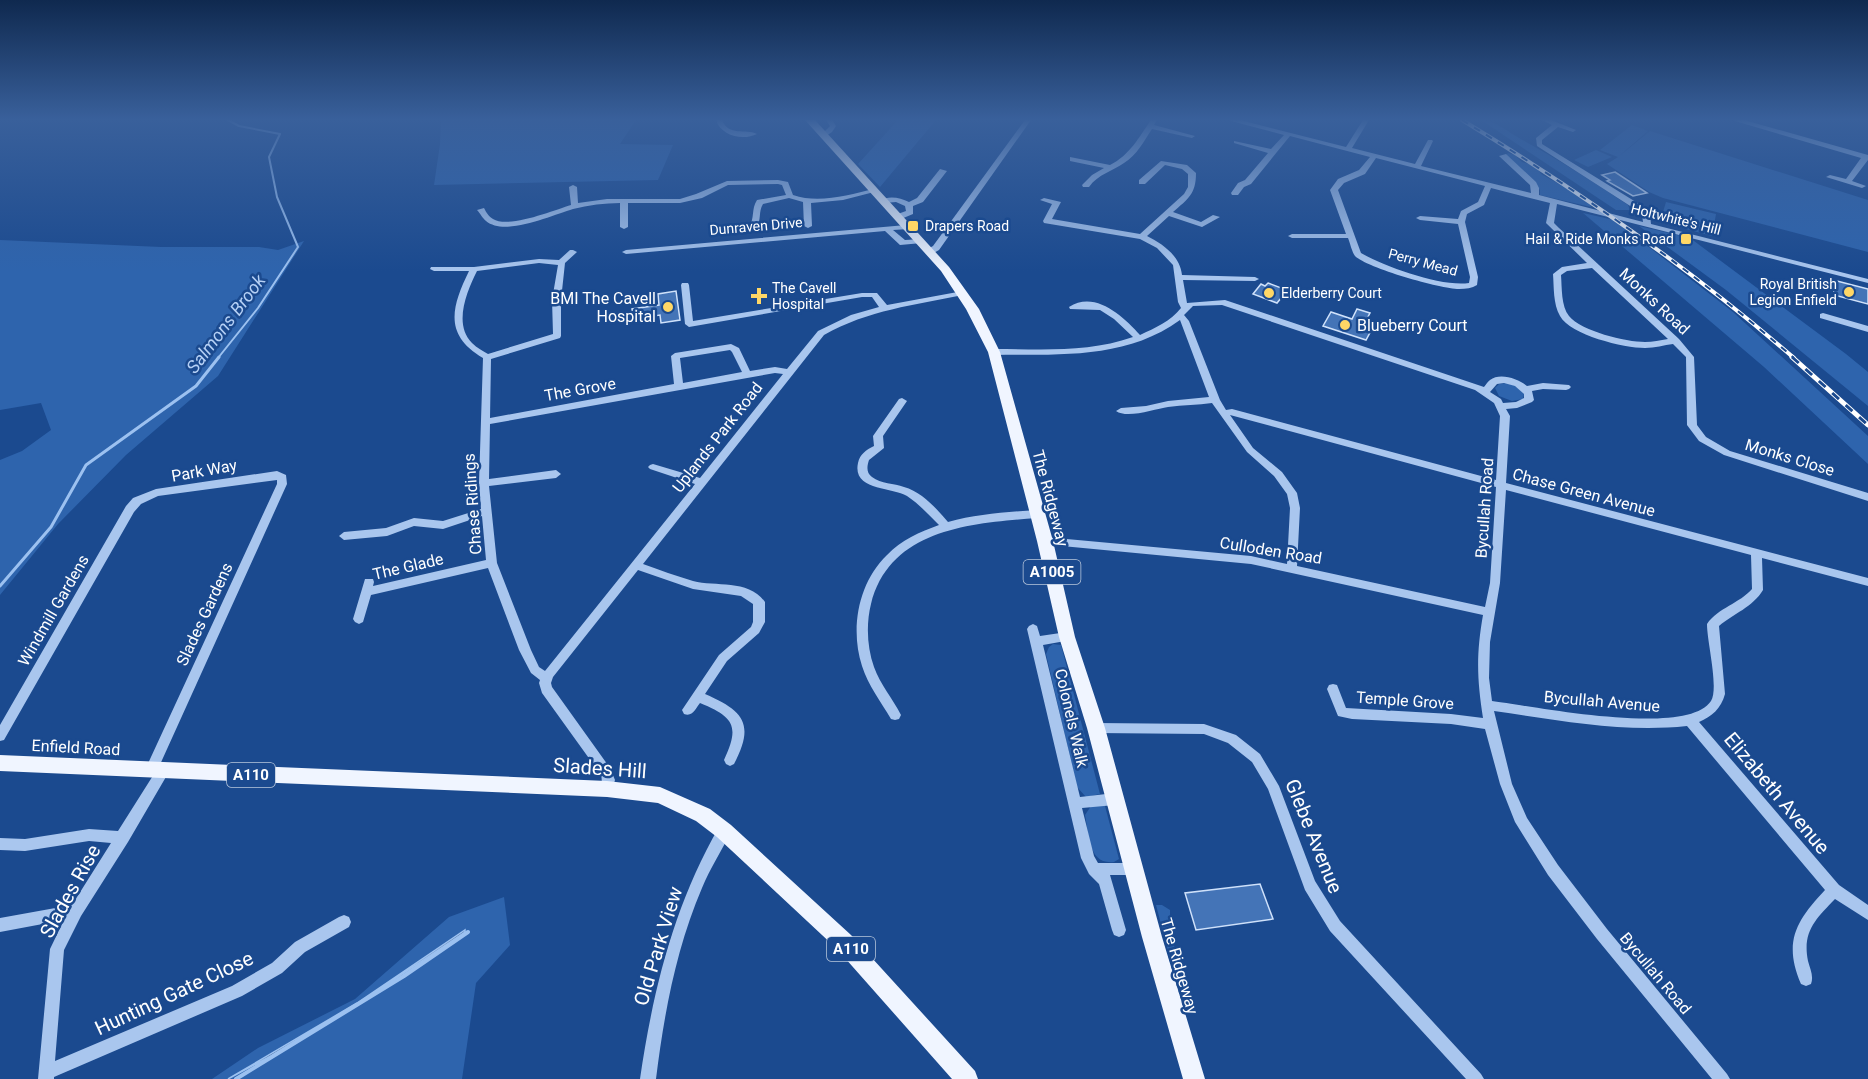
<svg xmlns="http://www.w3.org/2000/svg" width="1868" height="1079" font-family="Roboto,sans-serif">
	<rect width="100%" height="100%" fill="#1b4a8f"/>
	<path fill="#2e64ad" d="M441,120H636L620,144L673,145L658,180L434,185L440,144Z
		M898,120H936L880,187L858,164Z
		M1481,120C1494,120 1507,131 1519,138C1556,158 1592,181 1628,205L1630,210H1616Z
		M1632,125L1648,131L1618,157L1650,131L1868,200V252L1663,198L1649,192L1607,164L1618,157L1600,150Z
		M1596,150L1612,157L1588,167L1574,160Z
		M1508,153L1515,155L1522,162L1536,166L1541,174L1588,200L1591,207L1540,195V190L1505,156Z
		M1666,202L1716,214L1712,236L1660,222Z
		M1583,213L1614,220L1733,312L1868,436V464L1764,367Z
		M1639,226L1690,238L1846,354L1868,372V406L1726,290Z
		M0,240L161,247H259L278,250L304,241L218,376L126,455L58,524L0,595V460L22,451L51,430L41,403L0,410Z
		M1507,383L1516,386L1524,394L1523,399L1512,401L1499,396L1495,388L1499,384Z
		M1053,644L1061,645L1100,794L1086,797L1077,787L1046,654L1049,647Z
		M1100,805L1105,806L1119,859L1114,862C1088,865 1089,834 1085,815L1091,806Z
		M504,897L510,945L476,983L462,1079H212L258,1048L355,999L449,917Z
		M1156,905H1162L1170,910V929L1178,961L1171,962Z"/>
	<path fill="#395b8e" stroke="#9cc1f0" stroke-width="1.5" d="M465,930V932L368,997L271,1056L228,1079L357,1003Z"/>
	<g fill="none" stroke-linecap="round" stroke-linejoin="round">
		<path stroke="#9cc1f0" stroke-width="2" d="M218,358L258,308L298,247L277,197L269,157L280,134L239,126L228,120"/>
		<path stroke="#9cc1f0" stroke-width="3" d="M0,586L51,527L86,465L196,386L219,357"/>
		<path stroke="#9cc1f0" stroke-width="4" d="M236,1079L404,976L468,932"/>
	</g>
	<path fill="#4474b7" stroke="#cfe1fa" stroke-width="1.5" d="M1615,172L1647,193L1633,196L1607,181L1610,180L1602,175Z
		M1833,280L1868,289V304L1834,295Z
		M1268,283L1284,289L1282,292L1285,293L1277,303L1253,294L1261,284L1265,286Z
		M676,291L680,320L661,323L660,315L633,319L632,309L659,305L658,294Z
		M1357,309L1370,313L1364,324L1373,327L1366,340L1323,326L1331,312L1352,319Z
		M1260,884L1273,919L1196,930L1185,893Z"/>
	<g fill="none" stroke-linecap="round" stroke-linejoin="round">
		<path fill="#a9c6ee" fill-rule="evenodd" d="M716,120H722C729,137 745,128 757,134C743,141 721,136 716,120Z
			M826,120H832L836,126L832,132L823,138L820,136L830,126Z
			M1025,120H1031L939,250L932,254H926V250L933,246Z
			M1151,120H1157L1154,125L1195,136L1192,138L1152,129C1144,141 1137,155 1124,163C1113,171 1098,174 1089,187H1083L1082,185L1092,175L1104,168L1070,161V157L1110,165C1130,155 1139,137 1151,120Z
			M1230,120H1240L1346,147L1363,120H1369L1352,148L1415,164L1428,140H1432L1433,141L1421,166L1531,193L1530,185L1499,156L1506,154L1536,182L1539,188V195L1643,222L1642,215L1638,211L1537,146L1536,138L1552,125L1542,120H1551L1576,130L1573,132L1558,127L1542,140V144L1644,207L1650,214L1651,224L1868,279V283L1557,204L1554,223L1559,228L1679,339L1694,357L1697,425L1706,437L1730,451L1868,493V501L1724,455L1699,441L1687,425L1686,357L1673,344C1664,345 1655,348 1645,348C1624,348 1570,335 1560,316C1553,304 1554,287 1553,274L1562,267L1587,263L1546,223L1550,203L1491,188L1484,205L1467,214L1465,222L1478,277L1477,285C1472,288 1466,289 1459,289C1441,289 1367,268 1355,256C1352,252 1350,243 1348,238H1292L1288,236L1292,234H1346L1330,190L1338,179L1359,170L1370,157L1290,136L1251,184L1244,187L1238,195H1232L1231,193L1238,183L1245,180L1268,153L1234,143V141L1271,149L1284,135L1231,121ZM1376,158L1485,186L1478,202L1461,211L1458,219L1420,216L1416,218L1420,220L1458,224L1470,277L1469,283C1441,287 1386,267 1361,253L1338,190L1344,183L1365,174ZM1592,268L1668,339C1660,340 1653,342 1645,342C1626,342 1581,331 1569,316C1561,306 1562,288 1561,275L1567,271Z
			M1734,120H1744L1868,155V160L1852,181L1866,186L1862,188L1826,177L1830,175L1846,179L1861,158L1735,121Z
			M1161,161L1187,165L1196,173C1196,194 1188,199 1173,212L1201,222L1213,215L1220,217L1202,227L1169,216L1147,236C1163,244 1180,256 1182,275L1255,277L1259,279L1255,281L1183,280L1187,303L1225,300L1484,387C1486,385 1487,382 1490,380C1500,372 1519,379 1527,386L1543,383L1569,385L1571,387L1569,389L1566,390L1543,389L1532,391L1534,400L1532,402L1517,408L1506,409L1510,416L1506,483L1868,578V586L1762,558L1763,590C1753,607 1733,614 1719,626L1725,694C1721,709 1712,716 1699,722L1839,885L1868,905V920L1835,899C1816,919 1802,931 1808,961C1810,969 1814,976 1811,984L1806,986L1801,984C1783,942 1796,921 1825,890L1687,726C1622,733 1558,720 1494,711L1512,784L1527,818L1558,865L1607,929L1727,1074L1730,1079H1712L1597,939L1548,875L1515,822L1500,784L1485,729L1451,724L1352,719L1338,716L1327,689L1329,685L1333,684L1337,685L1346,708L1451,714L1483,718C1477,679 1476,655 1483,615L1251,564L1041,544L1040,541L1041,538L1045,537L1251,556L1287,564L1290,508L1287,494L1274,476L1247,452L1212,403C1198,405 1183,405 1168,407C1155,409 1127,419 1116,411L1121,408L1146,406L1168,401L1209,397L1180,320C1125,360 1058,354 994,355L990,352L994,349C1041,349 1088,353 1133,337L1114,319L1100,310L1070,309L1069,307C1095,290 1123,316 1140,335C1155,328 1171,321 1181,308L1178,302L1173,265L1157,248L1140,239L1044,223L1043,221L1052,204L1040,200L1044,198L1061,202L1052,219L1140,234L1184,194L1188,187V174L1182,169L1165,165L1145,184H1139V180ZM1222,305L1475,390L1494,403L1500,416L1496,480L1232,409L1226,410L1220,400L1189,321L1184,315L1193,306ZM1504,383L1515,386L1524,394V398L1516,402L1503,403L1501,399L1490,392L1497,384ZM1230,415L1496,487L1490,583L1485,607L1297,566L1300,508L1297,493L1282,472L1253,448ZM1506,490L1751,555L1752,589C1740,603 1718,608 1707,624C1707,642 1719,688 1711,701C1687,738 1532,706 1492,701L1489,678L1490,642L1500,583Z
			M940,169L947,171L923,202L913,206V214L901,219H895V215L906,211L905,206L896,202L884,203L880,201C889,195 900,198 909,202L917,198Z
			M778,180L788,182L793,195C819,204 848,195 874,189L878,191L843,200L811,203L812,226L808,228L804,226L803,202L789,198L763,204C758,212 762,219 756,229H750L749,227C755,218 751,209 757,200L786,195L782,185L778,184L728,185L702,198L680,203H628V227L624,229L620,227V203C605,203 588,205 573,209C552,215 505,237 486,221C483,219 480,213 477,210L484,208C486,212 489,217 493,219C509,229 554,210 571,205L569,187L573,185L577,187L578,203L607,199H680L696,194L727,181Z
			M906,225H909V229L893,230L905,240L922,239V243L900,245L885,231L626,254L622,252L626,250Z
			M570,250H573L577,252L565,263L561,300V336L560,338L491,359L490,418L674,384L671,356L675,353L731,344L739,348L750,371L775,367L787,369L818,331L851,315L879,307L872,297H862L689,327L685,324L681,285L682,283H688L689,285L693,321L862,293H877L887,305L963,291L967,293L963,295C915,305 868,310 824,335L643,564C660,570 676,576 693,581C716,587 749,579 765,602V622L759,633L727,661L705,694C744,711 755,724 734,764L730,766L726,764L724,760C740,726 734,717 700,703C695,709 693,717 684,714L682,710L719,655L751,627L753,622V604L741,596L693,589L638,570L553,677L551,683L552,687L610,768L615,780L611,793L607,795L603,793C600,787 603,782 601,775L542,693L539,683L540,680L531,673L519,650L488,568L371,595L363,622L359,624L355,622L353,619L365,579H373L374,582L373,586L486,560L482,516L443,529L414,526L387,536L344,540L339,536L344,532L386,528L414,518L443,521L481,509L479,483L483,358C444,335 451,308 469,271H434L430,269L431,267H474L539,259L559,260ZM539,263L558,265L552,300L553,334L488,354C483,351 477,348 472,343C453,324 467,291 477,271ZM730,350L732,352L742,372L683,383L680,358ZM775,373L783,374L700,478L653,464L650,465L648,467L650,469L695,484L545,671L539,667L531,650L497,563L489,486L556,478L561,474L556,470L489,479L490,424Z
			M1823,313L1868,326V332L1820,318V314Z
			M902,398L907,401L883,436L884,448L869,460C867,466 866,473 872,477C881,484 894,483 904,487C922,492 936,508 948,522C977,514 1007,512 1037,510L1042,514L1037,518C973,523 890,528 871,604C866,624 867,647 874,667C880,684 893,699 901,715L899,719L895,720L891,719C881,702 868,685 862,666C850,629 858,583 887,555C901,540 920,532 939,525C929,515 919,504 907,496C892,487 852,491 858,463C860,454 866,450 874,446L873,436L899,399Z
			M277,471L286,475L287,484L158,769L164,764L168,766L170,770L128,842L81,916L64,950L55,1061L232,986L272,963L295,942L339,917L344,915L349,917L351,922L349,927L305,952L282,973L242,996L54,1077V1079H38L50,949L64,920L0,932V918L72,905L111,843L89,841L25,851L0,850V838L25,839L89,829L118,831L154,774L151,776L147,774L145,770L277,484V480L158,496L141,504L134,512L4,740L0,741V725L126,506L133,498L156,489Z
			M1033,624L1037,626L1040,636L1067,632L1071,634L1073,637L1071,640L1043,645L1080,797L1115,793L1120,795L1121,799L1120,803L1115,805L1082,808L1094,856L1098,863H1135L1140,864L1142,869L1140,874L1135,875H1110L1126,930L1124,935L1119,937L1114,935L1112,930L1099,884L1089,874L1081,858L1027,629L1029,626Z
			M1096,723L1204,724L1236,735L1260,754L1279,786L1315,881L1340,921L1481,1074L1484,1079H1466L1330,931L1305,890L1268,789L1252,762L1228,743L1204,734L1096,733L1092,732L1090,728L1092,724Z
			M724,825L729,827L731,831C722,851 710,868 702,888C676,949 664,1014 656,1079H640C653,990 674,905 719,827Z"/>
		<path fill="#f0f5ff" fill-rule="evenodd" d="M805,120H815L949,267L979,309L1000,352L1053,541L1075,637L1105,728L1162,937L1205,1079H1183L1142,937L1087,728L1059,637L1037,541L988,352L966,309L941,271Z
			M0,755L607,781L660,787L710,809L731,825L851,935L975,1071L978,1079H952L837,949L717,837L696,821L658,803L607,797L0,771Z"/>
		<g stroke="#fff" stroke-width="4">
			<path id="rail-far1" d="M1462,120C1579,191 1690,268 1794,358"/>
		</g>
		<g stroke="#fff" stroke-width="5">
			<path id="rail" d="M1792,357L1868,425"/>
		</g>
		<use href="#rail-far1" stroke="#1b4a8f" stroke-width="2" stroke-dasharray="7" stroke-linecap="butt"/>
		<use href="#rail" stroke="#1b4a8f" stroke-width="3" stroke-dasharray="9" stroke-linecap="butt"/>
	</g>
	<linearGradient id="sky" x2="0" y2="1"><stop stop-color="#0f294f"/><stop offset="0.44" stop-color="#39609b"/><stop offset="1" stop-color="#39609b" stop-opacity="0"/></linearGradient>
	<rect width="1868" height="271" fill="url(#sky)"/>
	<g fill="#ffd766" stroke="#1b4a8f" stroke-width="2">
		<rect x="907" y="220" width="12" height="12" rx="3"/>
		<rect x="1680" y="233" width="12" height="12" rx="3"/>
		<circle cx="1849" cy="292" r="6"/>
		<circle cx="1269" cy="293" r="6"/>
		<path d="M756 287h6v6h6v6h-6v6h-6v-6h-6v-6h6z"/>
		<circle cx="668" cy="307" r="6"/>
		<circle cx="1345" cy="325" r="6"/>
	</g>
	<g text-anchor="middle" stroke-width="5" stroke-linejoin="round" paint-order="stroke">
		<g font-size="14" fill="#fff" stroke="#1b4a8f">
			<text transform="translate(1676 219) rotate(14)" y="5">Holtwhite's Hill</text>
			<text transform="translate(756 226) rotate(-5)" y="5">Dunraven Drive</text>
			<text transform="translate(1423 262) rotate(15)" y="5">Perry Mead</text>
		</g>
		<g font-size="14" fill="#fff" stroke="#1b4a8f" text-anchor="start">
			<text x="925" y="231">Drapers Road</text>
			<text x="1674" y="244" text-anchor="end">Hail &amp; Ride Monks Road</text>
			<text x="1837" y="289" text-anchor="end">Royal British<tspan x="1837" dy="16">Legion Enfield</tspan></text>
			<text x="772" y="293">The Cavell<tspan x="772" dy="16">Hospital</tspan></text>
			<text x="1281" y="298">Elderberry Court</text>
		</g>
		<g fill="#1b4a8f" stroke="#bbc9dd" stroke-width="1.5">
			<rect x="1023.5" y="560" width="57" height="24" rx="4.5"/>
			<rect x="227" y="763" width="48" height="24" rx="4.5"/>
			<rect x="827" y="937" width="48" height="24" rx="4.5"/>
		</g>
		<g font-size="15" font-weight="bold" fill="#fff">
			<text x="1052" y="577">A1005</text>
			<text x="251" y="780">A110</text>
			<text x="851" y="954">A110</text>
		</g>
		<g font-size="16" fill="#fff" stroke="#1b4a8f" text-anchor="end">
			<text x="656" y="304">BMI The Cavell<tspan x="656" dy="18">Hospital</tspan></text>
			<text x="1357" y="331" text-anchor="start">Blueberry Court</text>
		</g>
		<g font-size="16" fill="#fff" stroke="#1b4a8f">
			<text transform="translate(1655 301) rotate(43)" y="6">Monks Road</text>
			<text transform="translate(580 389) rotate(-10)" y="6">The Grove</text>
			<text transform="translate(717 437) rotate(-52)" y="6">Uplands Park Road</text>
			<text transform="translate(1790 457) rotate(17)" y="6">Monks Close</text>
			<text transform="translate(204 470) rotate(-10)" y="6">Park Way</text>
			<text transform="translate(1584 492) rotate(15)" y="6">Chase Green Avenue</text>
			<text transform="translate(1051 498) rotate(75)" y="6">The Ridgeway</text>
			<text transform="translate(472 504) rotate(-94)" y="6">Chase Ridings</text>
			<text transform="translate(1484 508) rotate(-86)" y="6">Bycullah Road</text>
			<text transform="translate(1271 550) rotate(9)" y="6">Culloden Road</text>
			<text transform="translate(408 566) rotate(-13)" y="6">The Glade</text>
			<text transform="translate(53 610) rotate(-60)" y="6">Windmill Gardens</text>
			<text transform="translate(204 614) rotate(-65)" y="6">Slades Gardens</text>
			<text transform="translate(1405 700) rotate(4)" y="6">Temple Grove</text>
			<text transform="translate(1602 701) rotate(5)" y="6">Bycullah Avenue</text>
			<text transform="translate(1072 718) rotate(77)" y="6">Colonels Walk</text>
			<text transform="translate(76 747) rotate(3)" y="6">Enfield Road</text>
			<text transform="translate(1180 966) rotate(74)" y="6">The Ridgeway</text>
			<text transform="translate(1656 973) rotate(50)" y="6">Bycullah Road</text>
		</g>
		<g font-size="18" font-style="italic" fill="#b5d0f5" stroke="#1b4a8f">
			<text transform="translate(226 324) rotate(-53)" y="6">Salmons Brook</text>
		</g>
		<g font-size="20" fill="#fff" stroke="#1b4a8f">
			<text transform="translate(600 768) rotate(4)" y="7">Slades Hill</text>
			<text transform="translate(1777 793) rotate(50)" y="7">Elizabeth Avenue</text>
			<text transform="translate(1314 836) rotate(68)" y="7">Glebe Avenue</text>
			<text transform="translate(70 891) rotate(-61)" y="7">Slades Rise</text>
			<text transform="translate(658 946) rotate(-73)" y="7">Old Park View</text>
			<text transform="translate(174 993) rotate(-25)" y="7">Hunting Gate Close</text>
		</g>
	</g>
</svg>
